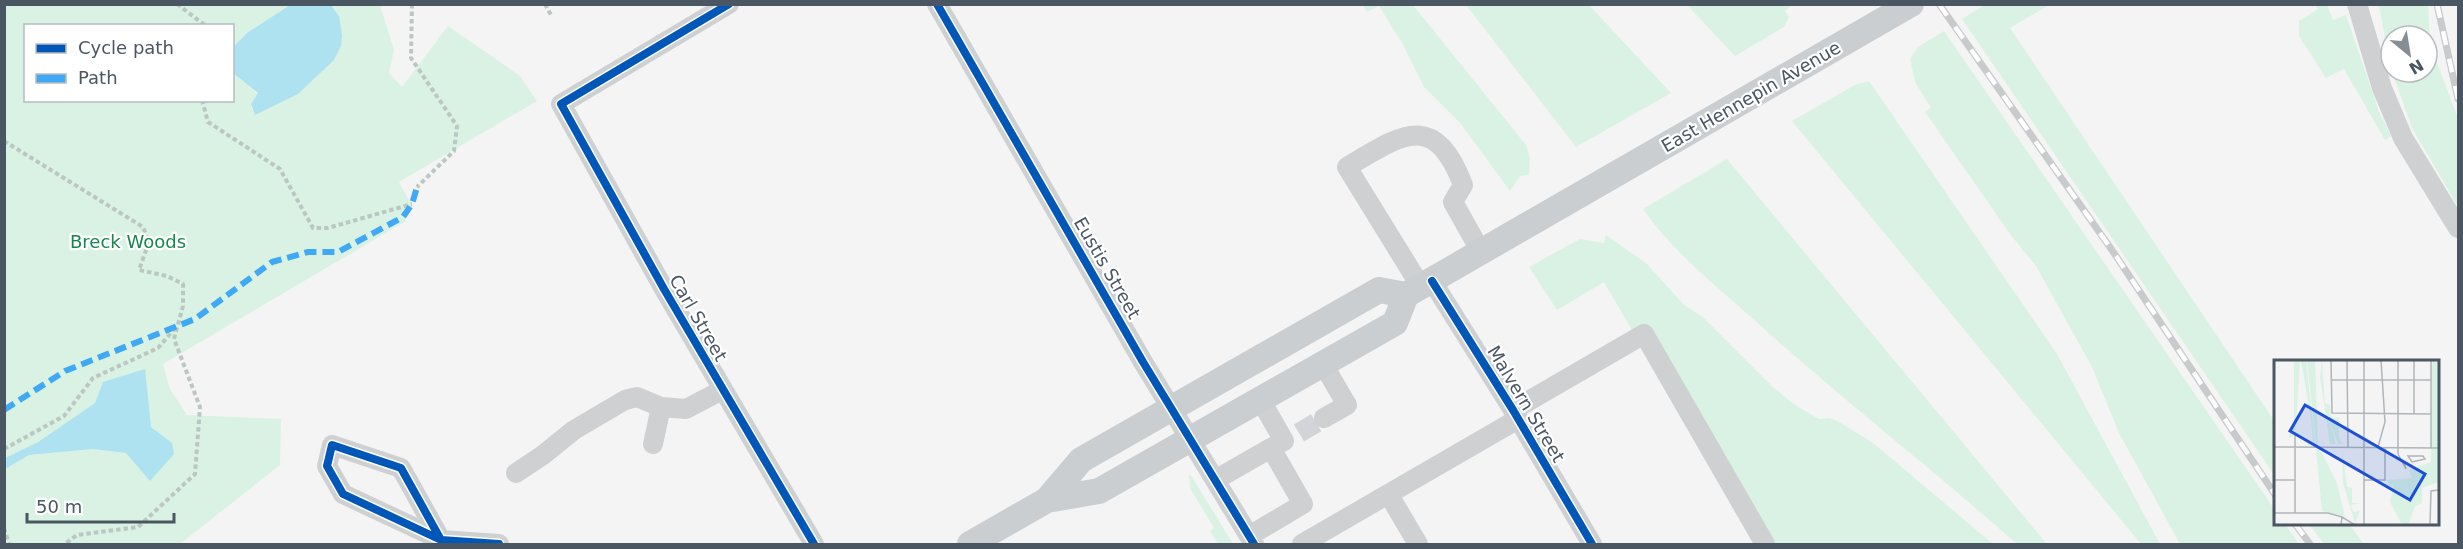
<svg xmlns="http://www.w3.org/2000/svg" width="2463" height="549" font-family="'DejaVu Sans',sans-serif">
	<rect width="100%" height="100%" fill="#f4f4f4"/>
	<path fill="#d9f2e3" d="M331,4L380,5L394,50L389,73L402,87L448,26L520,76L537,101L399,182L412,206L405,216L406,221L163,364L170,389L187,415L281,419L280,465L180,544H5V469L29,455L93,449L126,453L172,443L164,439L104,382L95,403L38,442L5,458V5H292L248,32L233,47L232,26H26V100H232L233,73L258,94L251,105L252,110C290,103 307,86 334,59L339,16Z
		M1788,4L1790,7L1785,11L1789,17L1784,27L1735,56L1687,5Z
		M1363,5H1413L1526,145L1530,158L1529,175L1520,176L1510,191L1461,124L1424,87L1402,43L1379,6L1367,12Z
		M1466,5H1589L1671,93L1576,147Z
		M1984,5H2049L2010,28L2275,422V476L1962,19Z
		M2315,5H2327L2333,20L2346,15L2379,112L2391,136L2385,140L2344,69L2326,78L2299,36V21L2318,9Z
		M2379,5H2428L2430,44L2458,118V207L2412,128L2392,72H2427V36H2391V70Z
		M1944,31L2275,510L2276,524H2285L2299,544H2180L2119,433L2092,367L2036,266L2010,234L1925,112L1931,108L1915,82L1910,59L1918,47Z
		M1869,81L2057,354L2160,544H2141L1792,121L1855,85Z
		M1727,159L2046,543L2047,544H2017C1930,467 1838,396 1752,318C1714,284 1672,251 1643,209Z
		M1606,235L1647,264L1684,305L1704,318L1774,388L1795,405L1819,419L1830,418L1839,422L1873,443L1993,544H1773L1633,332L1604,282L1557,310L1529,267L1580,239L1604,243Z
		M1189,474L1192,477L1233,544H1218L1210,531L1214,528L1190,488Z
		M2309,524H2349L2364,544H2324Z"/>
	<path fill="#aee2f0" d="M292,4L331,5L339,16L342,35L341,46L334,60L298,94L255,115L251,104L258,93L233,73V47L248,32Z
		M145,369L151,427L172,443L174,454L150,481L126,453L93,449L29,455L5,469V458L38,442L95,403L103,382Z"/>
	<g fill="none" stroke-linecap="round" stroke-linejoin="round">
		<path stroke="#d2d4d7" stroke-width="20" stroke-dasharray="20 10" stroke-linecap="butt" d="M1299,433L1324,418"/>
		<path stroke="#bcc7c4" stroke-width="4" stroke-dasharray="4.5 3" stroke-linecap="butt" d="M177,4L206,26
			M412,4L411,58L457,126L454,151L417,187
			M545,4L551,15
			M202,100L208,122L280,169L313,228H328L412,204
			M4,141L143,227L149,242L139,270L167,276L183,284V306L174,339L200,407L195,474L138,527L77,535L65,544
			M4,449L64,416L93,378L158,348L177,326
			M4,528L9,544"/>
		<path stroke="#ced0d2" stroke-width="20" d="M729,4L561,104L664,289L814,544
			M937,4L1143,362L1254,544
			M2357,4L2382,88L2403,138L2458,228
			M1432,281L1513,410L1592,544
			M1421,287L1347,167C1401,135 1434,109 1463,185L1453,202L1481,252
			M1323,364L1347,405L1324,418
			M1260,399L1284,441L1271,448
			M1513,410L1644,334L1765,544
			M653,444L661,407
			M516,473L543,455L574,430L625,400L637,397L661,407L686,409L722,390
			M1215,480L1271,448L1303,504L1249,536
			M1389,495L1418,544
			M441,540L401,468L332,445L327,466L343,494L441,540L499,544
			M1302,544L1518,419"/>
		<path stroke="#caced1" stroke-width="26" d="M1047,500L1099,491L1395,323L1406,295L1911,4
			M970,544L1047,500L1081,460L1379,290L1406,295"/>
		<g stroke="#c9cacc" stroke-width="7">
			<path id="rail" d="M1939,4L2114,253L2276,496
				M2437,4L2458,99
				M2295,524L2310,544"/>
		</g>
		<use href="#rail" stroke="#fff" stroke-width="4.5" stroke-dasharray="14" stroke-linecap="butt"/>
		<path stroke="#3fa9f5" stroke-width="6" stroke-dasharray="12 6" stroke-linecap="butt" d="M4,410L65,371L195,319L272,262L308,252H338L403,217L412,204L417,187"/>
		<g stroke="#fff" stroke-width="11">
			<path id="cycleway" d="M729,4L561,104L664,289L814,544
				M937,4L1143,362L1254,544
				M1432,281L1513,410L1592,544
				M441,540L401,468L332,445L327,466L343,494L441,540L499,544"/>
		</g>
		<use href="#cycleway" stroke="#0057b8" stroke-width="8"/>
	</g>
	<g text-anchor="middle" stroke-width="4.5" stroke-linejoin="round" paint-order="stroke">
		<g font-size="18" fill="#4a5661" stroke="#fff">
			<text transform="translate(1751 97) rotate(-30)" y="6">East Hennepin Avenue</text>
			<text transform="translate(1107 268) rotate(60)" y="6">Eustis Street</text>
			<text transform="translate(698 318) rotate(60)" y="6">Carl Street</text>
			<text transform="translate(1526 404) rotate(59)" y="6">Malvern Street</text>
		</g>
		<g font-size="18" fill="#17864f" stroke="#fff">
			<text x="128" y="248">Breck Woods</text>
		</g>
	</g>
	<g transform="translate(2274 360)">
		<rect width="165" height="165" fill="#f4f4f4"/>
		<path d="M20,0H26L22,66L19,76L14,78L20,64ZM27,0H32L41,84L33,85L39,82L37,59ZM33,0H41L44,84H42ZM48,0L51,43L56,45L57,57L65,58V78L69,84H64L54,58L62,84H56L46,17ZM158,0H165V122L148,128V143L141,146L134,165H128L116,142L119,125L115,126L113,120L138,118L135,110L157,102ZM42,89L47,91L63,123L71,157L48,151ZM68,89L73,127L78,128V143H87L77,145L79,152L86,151L81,163L69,123Z" fill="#d9f2e3"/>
		<path fill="none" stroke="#b0b5b9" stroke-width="1.5" d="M57,0L58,53L157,54M73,0L74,87M90,0V165M124,0V94M157,0V88M57,20H157M140,54V0M0,87L165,88M104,87L111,62L107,0M124,94L132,109L130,102M134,96H149L151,99L138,102ZM0,120H21M90,120H111V88M0,153H54L68,157M21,153V75M67,165L68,157L81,165M156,165L157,131L165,130"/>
		<path fill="#1d4ed8" fill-opacity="0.15" stroke="#1d4ed8" stroke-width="3" d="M31,45L151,114L136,140L16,71Z"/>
		<rect width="165" height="165" fill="none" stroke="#4a5661" stroke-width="3"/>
	</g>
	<rect width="2463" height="549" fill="none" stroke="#4a5661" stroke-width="12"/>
	<rect x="24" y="24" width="210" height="78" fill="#ffffff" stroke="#b7bbc0" stroke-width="1.5"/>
	<rect x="36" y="44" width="30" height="9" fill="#0057b8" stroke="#b7bbc0" stroke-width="1.5"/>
	<text x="78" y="54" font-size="18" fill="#4a5661">Cycle path</text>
	<rect x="36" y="74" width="30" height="9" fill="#3fa9f5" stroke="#b7bbc0" stroke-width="1.5"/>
	<text x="78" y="84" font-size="18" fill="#4a5661">Path</text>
	<g transform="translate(2409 54) rotate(150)"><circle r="28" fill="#ffffff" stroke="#b7bbc0" stroke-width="1.5"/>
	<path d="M0-4.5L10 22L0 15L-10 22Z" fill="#868d94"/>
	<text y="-9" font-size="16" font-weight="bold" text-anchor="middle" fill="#4a5661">N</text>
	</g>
	<path d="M27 513v9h147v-9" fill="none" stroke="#4a5661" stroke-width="3"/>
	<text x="36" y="513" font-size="18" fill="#4a5661" stroke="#ffffff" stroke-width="4.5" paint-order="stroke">50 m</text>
</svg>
